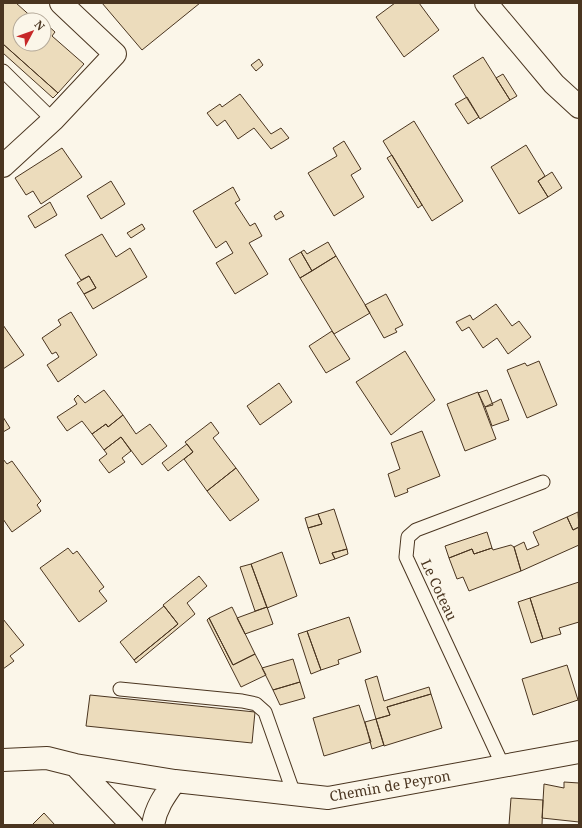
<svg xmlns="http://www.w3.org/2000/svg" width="582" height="828" font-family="'Noto Serif',serif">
	<rect width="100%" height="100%" fill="#fbf6e9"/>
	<path fill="#ecdcbc" stroke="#4a3520" d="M3,3H16L35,20H20V44H44L45,23L55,32L52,36L84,64L58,93L3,44Z
		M102,3H200L142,50Z
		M395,3H419L439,30L404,57L376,17Z
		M3,44L58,93L53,98L3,53Z
		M483,57L510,100L480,119L453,76Z
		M259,59L263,65L256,71L251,65Z
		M503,74L517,96L510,100L496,78Z
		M240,94L271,134L281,128L289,138L271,149L254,128L238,139L225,120L217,126L207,113L220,104L222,107Z
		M467,97L479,117L468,124L455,104Z
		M414,121L463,201L432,221L383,141Z
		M344,141L361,169L351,175L364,197L334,216L308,173L337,156L333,148Z
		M526,145L545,176L538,181L548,197L519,214L491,167Z
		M62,148L82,177L41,204L33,191L26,195L15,178Z
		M392,155L422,205L418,208L387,158Z
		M552,172L562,188L548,197L538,181Z
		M111,181L125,204L101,219L87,196Z
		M233,187L240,200L235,203L250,226L255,223L262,236L249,243L268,274L235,294L216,263L233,253L226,241L216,248L193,211Z
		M50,202L57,215L35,228L28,216Z
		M281,211L284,216L276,220L274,216Z
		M142,224L145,229L131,238L127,233Z
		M102,234L116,257L130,248L147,277L93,309L84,294L96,288L89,276L81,280L65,255Z
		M328,242L336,256L312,271L301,252L304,250L307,254Z
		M301,252L312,271L300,278L289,259Z
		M336,256L370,313L334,334L300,278Z
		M89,276L96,288L84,294L77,283Z
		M386,294L403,325L395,329L397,332L384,338L365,305Z
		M496,304L512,326L519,321L531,337L508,354L497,338L483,348L469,327L462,331L456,322L470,315L473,320Z
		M71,312L97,355L58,382L47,365L59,357L56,352L52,354L42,338L61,325L58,320Z
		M3,325L24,355L3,369Z
		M332,331L350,359L326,373L309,346Z
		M405,351L435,400L391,435L356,382Z
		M539,361L557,405L527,418L507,370L525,363L527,366Z
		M279,383L292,402L260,425L247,406Z
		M104,390L123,415L108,427L106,424L92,434L82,421L67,431L57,417L77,404L74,399L78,395L85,403Z
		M487,390L493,405L485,407L478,393Z
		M478,392L496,439L465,451L447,404Z
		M501,399L509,420L492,426L485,407Z
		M123,415L136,434L150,424L167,446L142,465L121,437L104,450L92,434L106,424L108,427Z
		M3,417L10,428L3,432Z
		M211,422L219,433L213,438L236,468L207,491L184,459L193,452L185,442Z
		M422,431L440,476L407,489L408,492L395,497L388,474L400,469L391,443Z
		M121,437L131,451L122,458L125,462L109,473L99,460L107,454L104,450Z
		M187,444L193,452L168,471L162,463Z
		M3,459L7,464L12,461L41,501L37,505L41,511L12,532L3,519Z
		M236,468L259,500L230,521L207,491Z
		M334,509L347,549L332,553L335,559L320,564L308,528L322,524L318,514Z
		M578,512L579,527L573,530L567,517Z
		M318,514L322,524L308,528L305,518Z
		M567,517L573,530L579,527V545L521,571L514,547L524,542L527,550L539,545L533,532Z
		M487,532L492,548L474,554L472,549L449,558L445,546Z
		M511,545L514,547L521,571L469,591L463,577L457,579L449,558L472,549L474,554L492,548L493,550Z
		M68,548L73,554L77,551L104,587L99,591L107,601L79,622L40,568Z
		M347,549L348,554L335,559L332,553Z
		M282,552L297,596L267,608L251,564Z
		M251,564L267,607L255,611L240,567Z
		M199,576L207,586L187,603L195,614L136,663L134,660L178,624L163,605Z
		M579,582V622L559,628L561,634L543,639L530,598Z
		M530,598L543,639L531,643L518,602Z
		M164,606L178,624L134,660L120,642Z
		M232,607L255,654L233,665L209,618Z
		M267,607L273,624L245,634L237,618Z
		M349,617L361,652L338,660L339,664L321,670L307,631Z
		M209,618L233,665L255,654L266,675L241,687L207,620Z
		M3,619L24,645L10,656L14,661L3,669Z
		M307,631L321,670L311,674L298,634Z
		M293,659L300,682L273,690L262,668Z
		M567,665L578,700L533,715L522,679Z
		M377,676L384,701L429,687L431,694L387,707L390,715L376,719L365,680Z
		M300,682L305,698L280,705L273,690Z
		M431,694L442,728L384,746L376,719L390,715L387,707Z
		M90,695L255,712L252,743L86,726Z
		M359,705L371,742L324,756L313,718Z
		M376,719L384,745L372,749L365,722Z
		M564,782L579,783V822L542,818L544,784L564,788Z
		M511,798L543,800L542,825H509Z
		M44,813L55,825H32Z"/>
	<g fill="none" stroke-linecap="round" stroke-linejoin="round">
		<g stroke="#4a3520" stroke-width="15">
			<path id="lane" d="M3,71L53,120
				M120,689L242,701L256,704L265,712L294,794
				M503,766L406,557L408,537L416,530L543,482"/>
		</g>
		<g stroke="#4a3520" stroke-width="24">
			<path id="street" d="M486,3L554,84L579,107
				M3,166L53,120L115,54L61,3
				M3,760L47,758L75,765L175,781L328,798L579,752
				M75,765L132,825
				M153,825C156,807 165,795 175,781"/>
		</g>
		<use href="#lane" stroke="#fbf6e9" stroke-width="13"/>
		<use href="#street" stroke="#fbf6e9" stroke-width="22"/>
	</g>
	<g text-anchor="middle" stroke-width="3" stroke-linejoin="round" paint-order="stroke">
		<g font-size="14" fill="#4a3520" stroke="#fbf6e9">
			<text transform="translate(439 590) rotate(65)" y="5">Le Coteau</text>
			<text transform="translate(390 786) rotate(-10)" y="5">Chemin de Peyron</text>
		</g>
	</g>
	<rect width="582" height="828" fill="none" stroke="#4a3520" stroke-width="8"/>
	<g transform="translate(32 32) rotate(49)"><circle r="19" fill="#fbf6e9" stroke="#b4a999"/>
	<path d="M0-3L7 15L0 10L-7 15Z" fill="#c62828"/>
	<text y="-6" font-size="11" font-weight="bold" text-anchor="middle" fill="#4a3520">N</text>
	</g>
</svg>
